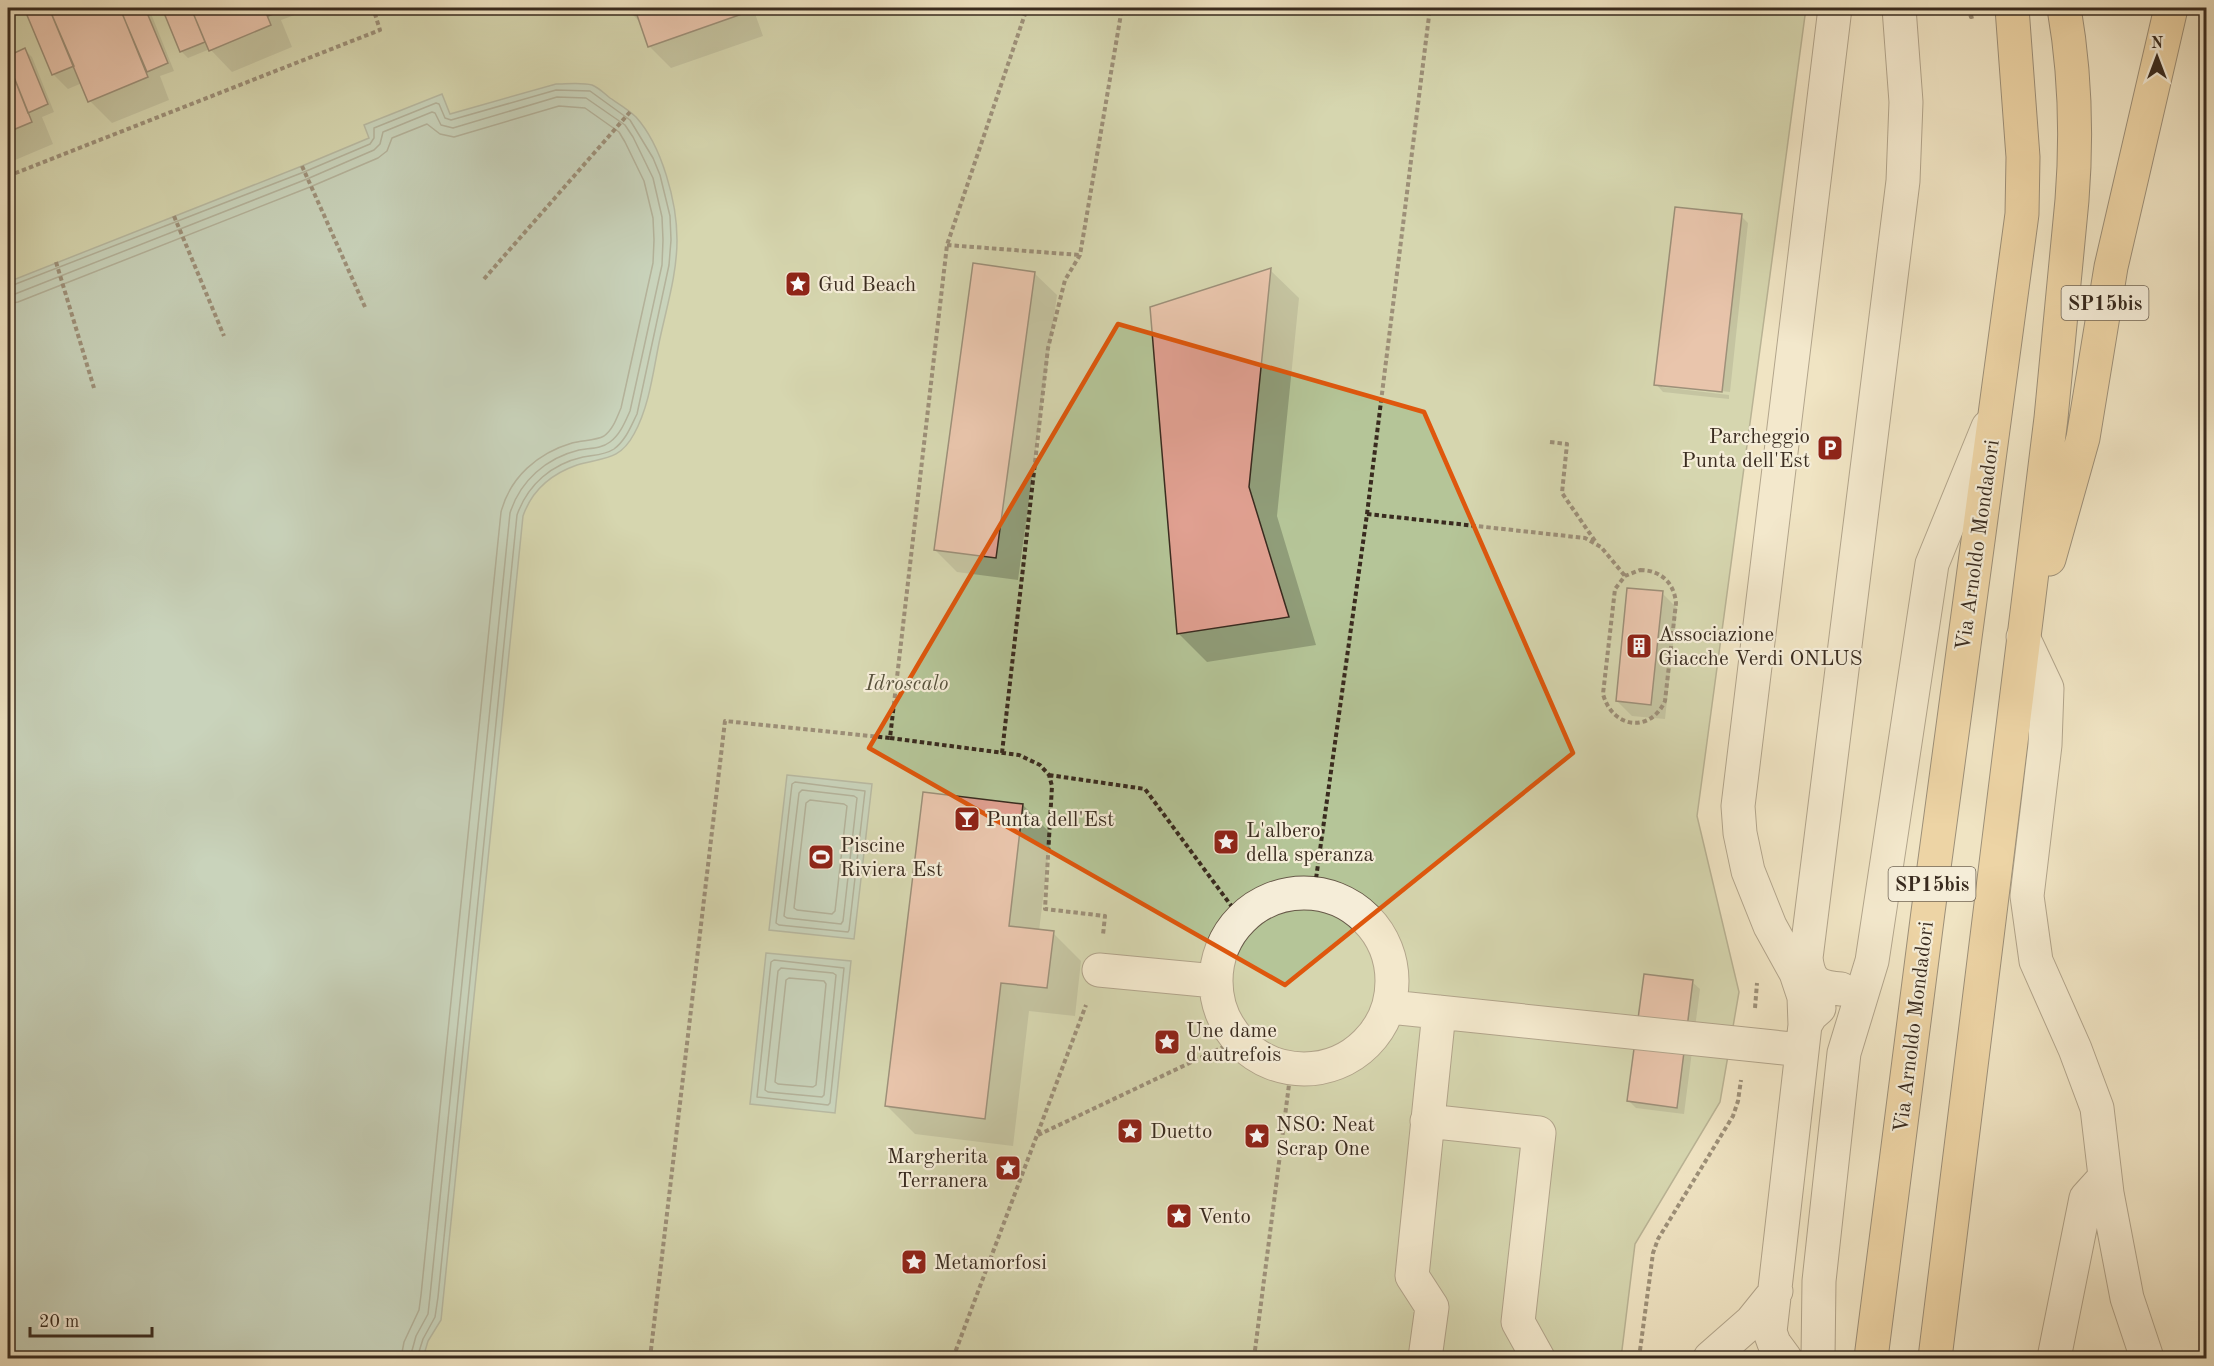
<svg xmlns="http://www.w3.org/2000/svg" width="2214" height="1366" font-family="'Old Standard TT',serif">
	<rect width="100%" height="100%" fill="#f0e4c3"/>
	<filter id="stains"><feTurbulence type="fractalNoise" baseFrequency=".00333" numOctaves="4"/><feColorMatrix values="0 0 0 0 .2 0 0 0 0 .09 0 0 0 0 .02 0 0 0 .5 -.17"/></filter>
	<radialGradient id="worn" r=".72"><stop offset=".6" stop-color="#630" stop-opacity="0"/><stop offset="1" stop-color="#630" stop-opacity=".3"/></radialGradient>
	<path fill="#b5c598" stroke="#77785c" stroke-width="1.5" d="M8,8H1806L1697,816L1739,992L1720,1102L1635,1244L1621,1358H8Z"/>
	<path fill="#9abfb1" stroke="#738477" stroke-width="1.5" d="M556,84C566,84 582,82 592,85C598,87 605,94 610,98C619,104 629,110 636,117C662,146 677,202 677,240C677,275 666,309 659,343C653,373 649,407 634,434C619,462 602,457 577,465C551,474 532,490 523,516L441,1320L428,1341L423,1358H8V282L302,166L369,138L364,125L442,94L450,114Z
		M787,775L872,784L854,939L769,930Z
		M766,953L851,961L835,1113L750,1104Z"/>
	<path fill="#0003" d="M26,8H146L150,11L174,71L160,76L169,100L112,123L90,101L82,83L68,89L53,74Z
		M163,8H297L300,13L281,20L292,47L232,72L210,49L188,58L181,51Z
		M626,8H753L763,36L671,68L649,46L641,23Z
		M8,33L16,54L25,50L32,57L54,112L42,117L53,144L8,163Z
		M1741,216L1748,223L1730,392L1662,384V387L1729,395V399L1663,392L1656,384Z
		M1270,270L1299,298L1277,516L1316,645L1207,662L1178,633Z
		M1034,273L1057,295L1018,580L957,572L935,550Z
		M1662,593L1677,608L1665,719L1632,716L1617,701Z
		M1023,805L1051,834L1039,931L1053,933L1081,961L1075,1016L1029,1011L1013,1146L915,1134L887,1106Z
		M1692,982L1700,989L1684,1114L1636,1108L1629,1101Z"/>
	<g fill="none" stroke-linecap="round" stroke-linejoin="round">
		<path stroke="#6a7568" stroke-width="1.5" d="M8,287L304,172L370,144L374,138V128L436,103L439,104L445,118L451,120L556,90L590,91L630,120L653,158L660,175L670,216L671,240L669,265L637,414C631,426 626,440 614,449C605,455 594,455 583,457C552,464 528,484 517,515L438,1297L435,1317L423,1339L417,1358
			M8,295L15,294L307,179L374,150L380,144L383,132L432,112L435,113L441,125L453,128L557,97L586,98L625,125L633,137L653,178L662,217L663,240L662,265L630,411C625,422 620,435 610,442C601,449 589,448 579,450C546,458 520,481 510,513L430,1296L428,1314L416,1336L410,1358
			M8,304L18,302L310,187L378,158L387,151L392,138L427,124L440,134L454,137L559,106L585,108L619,132L625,142L644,181L653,218L654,240L653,263L621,408C617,417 613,430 604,436C595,441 582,440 572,443C538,453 510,477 501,512L421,1295L419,1310L404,1342L401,1358
			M795,782L865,791L849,930L848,932L779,925L776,923L792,784Z
			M802,790L854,796L857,798L843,921L841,924L787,918L784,916L799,793Z
			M810,800L844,804L847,806L835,911L832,914L797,910L794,908L806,803Z
			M774,960L844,968L830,1103L828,1105L757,1097L771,962Z
			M781,968L833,973L836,975L824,1095L822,1097L768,1092L765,1090L778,971Z
			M789,978L824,981L826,984L816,1085L813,1087L778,1084L775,1082L786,980Z"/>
	</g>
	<path fill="#e0a091" stroke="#392b1f" stroke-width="1.5" d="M24,8H49L74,66L52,75Z
		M49,8H120L148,77L88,102Z
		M129,8H145L168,63L147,72L121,11Z
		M162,8H191L205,42L180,52Z
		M191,8H264L271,25L209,51Z
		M264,8H290L268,16Z
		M624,8H740L742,14L648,47L637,15L630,14Z
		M25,48L48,104L28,113L8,62V56Z
		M8,62L32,122L8,132Z
		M1675,207L1742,214L1722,392L1654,385Z
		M973,263L1035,272L996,558L934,550Z
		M1271,268L1249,487L1289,617L1177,634L1150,307Z
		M1627,588L1663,591L1651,705L1616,701Z
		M923,792L1023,804L1009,926L1054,931L1047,988L1001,983L985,1119L885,1106Z
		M1644,974L1693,980L1677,1108L1627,1101Z"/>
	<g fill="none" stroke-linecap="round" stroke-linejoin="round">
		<g stroke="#675948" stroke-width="35">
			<path id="minor" d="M2023,637L2047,688L2045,745L2027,896L2036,961L2075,1049L2097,1108L2107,1193L2127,1298L2147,1358
				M1216 981a88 88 0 1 1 176 0a88 88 0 1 1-176 0Z
				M1099,970L1215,981
				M1841,989C1818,987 1809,983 1806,958L1903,181L1906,102L1899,8
				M1390,1007L1802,1050
				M1805,1025L1804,997L1796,973L1770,926L1748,871L1740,833L1738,806L1835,8
				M1427,1121L1539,1133L1518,1322L1538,1358
				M1425,1358L1432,1307L1412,1276L1439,1012
				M1710,1358L1751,1322L1776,1291
				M1785,1358L1774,1343L1770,1332L1805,1025L1811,1015L1819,1008
				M1818,1358L1819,1281L1844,1053L1872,961L1932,564L1988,427
				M2054,1358L2086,1198L2105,1177"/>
		</g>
		<g stroke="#392b1f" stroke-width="35">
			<path id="highway" d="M2049,559L2083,438L2111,267L2171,8
				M1871,1358L1928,912L2022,214L2023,157L2012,8
				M1935,1358L2051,418L2072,200C2077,136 2075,71 2064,8"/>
		</g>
		<path stroke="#392b1f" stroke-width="4" stroke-dasharray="4.5 3" stroke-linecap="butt" d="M1968,8L1971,17L1975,16
			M302,166L365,307
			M8,176L380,30L373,8
			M174,216L224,336
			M947,245L1080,255
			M56,262L94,388
			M484,279L630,112
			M1550,442L1567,444L1562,493L1595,541
			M1367,514L1585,538L1601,547L1625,576
			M1640,570C1660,570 1674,582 1676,603L1665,701C1650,734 1612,728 1603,694L1615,589L1625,576Z
			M890,738L1019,755L1040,765L1049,775L1052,786L1045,909L1105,916L1103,935
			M1002,753L1048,348L1065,280L1080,255L1122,8
			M1049,775L1145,789L1241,919
			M1314,893L1367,514L1430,8
			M1755,1008L1757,983
			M1038,1135L1238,1040
			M650,1358L725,721L890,738L947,245L1027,8
			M953,1358L1086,1005
			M1254,1358L1291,1069
			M1639,1358L1653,1253L1658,1239L1733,1116L1738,1101L1741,1080"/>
		<use href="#minor" stroke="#f5edd8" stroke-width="33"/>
		<use href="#highway" stroke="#e8c282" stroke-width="33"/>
	</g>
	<path d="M0 0H2214V1366H0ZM1118,324L1424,412L1573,753L1285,985L869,748Z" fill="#f0e4c3" fill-opacity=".55" fill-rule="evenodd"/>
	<path fill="none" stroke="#df570d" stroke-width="4.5" stroke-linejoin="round" d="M1118,324L1424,412L1573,753L1285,985L869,748Z"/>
	<defs>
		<g id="sight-square" transform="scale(1.35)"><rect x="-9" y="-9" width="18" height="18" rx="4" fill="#8f2418" stroke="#f5edd8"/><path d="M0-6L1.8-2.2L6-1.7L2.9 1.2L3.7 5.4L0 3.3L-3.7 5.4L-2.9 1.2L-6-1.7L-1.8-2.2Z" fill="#fff"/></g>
		<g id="parking-square" transform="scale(1.35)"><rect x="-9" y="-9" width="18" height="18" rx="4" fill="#8f2418" stroke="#f5edd8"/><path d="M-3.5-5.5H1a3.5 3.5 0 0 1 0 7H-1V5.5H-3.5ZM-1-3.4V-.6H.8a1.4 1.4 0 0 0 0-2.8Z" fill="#fff"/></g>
		<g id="building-square" transform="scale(1.35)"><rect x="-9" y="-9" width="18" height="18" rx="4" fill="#8f2418" stroke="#f5edd8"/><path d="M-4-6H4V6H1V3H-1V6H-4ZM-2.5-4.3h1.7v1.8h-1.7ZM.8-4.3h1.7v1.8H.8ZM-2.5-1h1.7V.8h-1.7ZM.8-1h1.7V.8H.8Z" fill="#fff"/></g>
		<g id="bar-square" transform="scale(1.35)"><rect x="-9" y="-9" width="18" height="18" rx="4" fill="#8f2418" stroke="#f5edd8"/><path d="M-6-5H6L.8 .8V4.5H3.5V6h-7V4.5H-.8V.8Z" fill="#fff"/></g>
		<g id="stadium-square" transform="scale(1.35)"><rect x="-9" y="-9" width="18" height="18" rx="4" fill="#8f2418" stroke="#f5edd8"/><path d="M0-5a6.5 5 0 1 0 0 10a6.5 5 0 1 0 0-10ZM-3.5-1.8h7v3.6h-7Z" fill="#fff"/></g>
	</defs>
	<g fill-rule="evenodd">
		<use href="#sight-square" x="798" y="284"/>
		<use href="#parking-square" x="1830" y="448"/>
		<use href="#building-square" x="1639" y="646"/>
		<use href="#bar-square" x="967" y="819"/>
		<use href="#sight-square" x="1226" y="842"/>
		<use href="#stadium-square" x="821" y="857"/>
		<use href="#sight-square" x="1167" y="1042"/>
		<use href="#sight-square" x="1130" y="1131"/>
		<use href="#sight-square" x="1257" y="1136"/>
		<use href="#sight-square" x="1008" y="1168"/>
		<use href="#sight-square" x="1179" y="1216"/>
		<use href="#sight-square" x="914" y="1262"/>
	</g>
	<g text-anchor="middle" stroke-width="4.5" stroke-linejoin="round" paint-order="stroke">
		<g fill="#f5edd8" stroke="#716556" stroke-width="1.5">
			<rect x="2061.5" y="286" width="87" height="34" rx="4.5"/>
			<rect x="1888.5" y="867" width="87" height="34" rx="4.5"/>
		</g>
		<g font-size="20" font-weight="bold" fill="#392b1f">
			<text x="2105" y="310">SP15bis</text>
			<text x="1932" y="891">SP15bis</text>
		</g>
		<g font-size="21" fill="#392b1f" stroke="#f5edd8" text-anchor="start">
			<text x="818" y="291">Gud Beach</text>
			<text x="1810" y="443" text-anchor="end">Parcheggio<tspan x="1810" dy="24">Punta dell'Est</tspan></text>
			<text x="1658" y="641">Associazione<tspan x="1658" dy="24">Giacche Verdi ONLUS</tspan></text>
			<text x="986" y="826">Punta dell'Est</text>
			<text x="1246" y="837">L'albero<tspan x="1246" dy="24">della speranza</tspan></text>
			<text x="840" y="852">Piscine<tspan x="840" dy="24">Riviera Est</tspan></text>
			<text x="1186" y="1037">Une dame<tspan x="1186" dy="24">d'autrefois</tspan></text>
			<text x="1276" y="1131">NSO: Neat<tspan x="1276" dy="24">Scrap One</tspan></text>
			<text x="1150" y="1138">Duetto</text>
			<text x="988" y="1163" text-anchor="end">Margherita<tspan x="988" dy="24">Terranera</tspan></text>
			<text x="1198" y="1223">Vento</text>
			<text x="934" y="1269">Metamorfosi</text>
		</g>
		<g font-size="21" fill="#392b1f" stroke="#f5edd8">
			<text transform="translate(1977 545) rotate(-82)" y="7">Via Arnoldo Mondadori</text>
			<text transform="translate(1913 1027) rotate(-83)" y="7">Via Arnoldo Mondadori</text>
		</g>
		<g font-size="21" font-style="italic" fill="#58523d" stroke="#f5edd8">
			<text x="907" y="690">Idroscalo</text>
		</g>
	</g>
	<rect width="2214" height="1366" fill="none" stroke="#f0e4c3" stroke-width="30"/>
	<rect x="9" y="9" width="2196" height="1348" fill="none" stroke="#392b1f" stroke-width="3"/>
	<rect x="15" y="15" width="2184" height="1336" fill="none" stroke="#392b1f" stroke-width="1.5"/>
	<g transform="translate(2157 57)" stroke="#f5edd8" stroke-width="4.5" paint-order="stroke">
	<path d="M0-4.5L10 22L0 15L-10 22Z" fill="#392b1f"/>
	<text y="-9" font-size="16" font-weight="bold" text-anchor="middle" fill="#392b1f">N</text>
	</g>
	<path d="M30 1327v9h122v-9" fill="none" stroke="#392b1f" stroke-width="3"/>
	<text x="39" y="1327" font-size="18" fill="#392b1f" stroke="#f5edd8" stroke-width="4.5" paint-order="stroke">20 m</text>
	<rect width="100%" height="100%" filter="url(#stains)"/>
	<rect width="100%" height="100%" fill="url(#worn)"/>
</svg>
